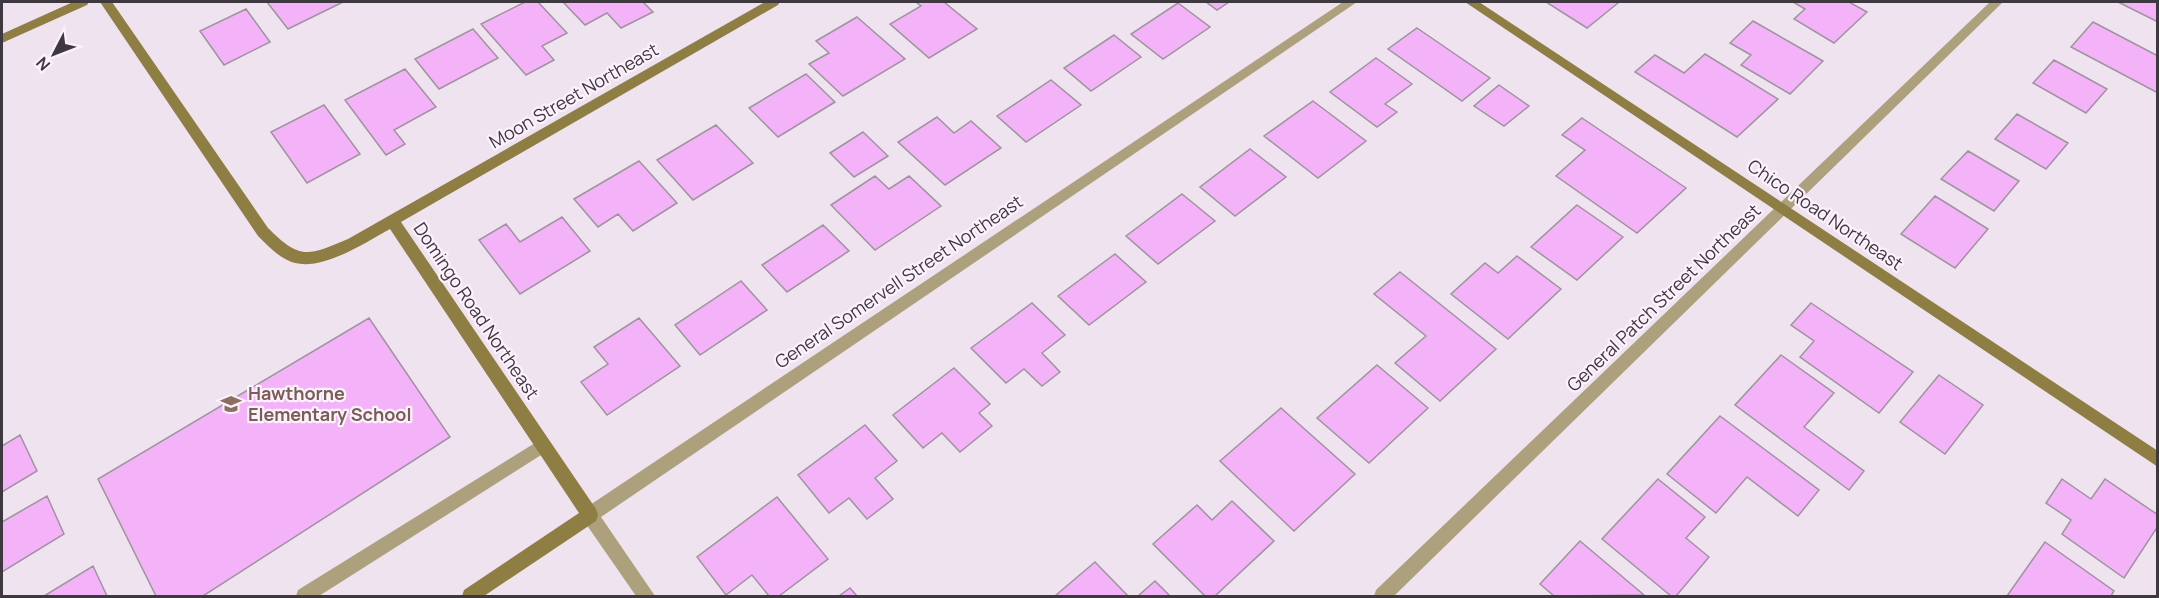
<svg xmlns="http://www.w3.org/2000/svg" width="2159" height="598" font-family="Manrope,sans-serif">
	<rect width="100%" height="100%" fill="#efe3ef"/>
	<path fill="#f4b3f8" stroke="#9e939e" stroke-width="1.5" d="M267,2H343L288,29Z
		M525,2H538L567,33L542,46L554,60L526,75L481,24Z
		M563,2H643L653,12L621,28L607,13L585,25Z
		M916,2H944L977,29L929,58L890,24L921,6Z
		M1206,2H1229L1217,10Z
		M1546,2H1616L1618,3L1587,28Z
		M1793,2H1849L1867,12L1834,43L1794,19L1805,9Z
		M2118,2H2158V22Z
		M1178,3L1210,27L1163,59L1131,34Z
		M246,9L270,42L224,65L200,31Z
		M857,17L905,59L843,96L809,64L829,53L816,41Z
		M1753,21L1823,61L1790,94L1741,65L1751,55L1730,43Z
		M2093,22L2158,56V93L2071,47Z
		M1417,28L1490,78L1462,101L1388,49Z
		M473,29L498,58L439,89L415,59Z
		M1114,35L1141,57L1091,91L1064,68Z
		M1705,54L1778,99L1737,137L1635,72L1655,55L1684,73Z
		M1376,58L1412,84L1385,104L1397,112L1377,127L1330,92Z
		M2054,60L2107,89L2086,113L2033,83Z
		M405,69L436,107L394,130L405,144L386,155L345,100Z
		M806,74L835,102L778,137L749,108Z
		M1051,80L1081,105L1026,142L997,116Z
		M1499,85L1529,106L1504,126L1474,106Z
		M1313,101L1366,141L1318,178L1264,136Z
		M324,105L360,154L307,183L271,132Z
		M2017,114L2068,143L2046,169L1995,139Z
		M937,117L954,133L971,121L1001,148L945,185L898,142Z
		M1582,118L1686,188L1637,233L1556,176L1585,150L1562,135Z
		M716,125L753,163L693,200L657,160Z
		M863,132L888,156L854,177L830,153Z
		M1250,149L1286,177L1235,216L1200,187Z
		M1968,151L2019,181L1994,211L1941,179Z
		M639,161L677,203L633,231L618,214L598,227L574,199Z
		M875,176L889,189L909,176L941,206L875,250L831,205Z
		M1182,194L1215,221L1158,264L1126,236Z
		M1935,196L1988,229L1955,268L1901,234Z
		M1577,205L1623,237L1577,280L1531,247Z
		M562,217L590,251L520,294L479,240L506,224L520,242Z
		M823,225L849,251L787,292L762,265Z
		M1115,254L1146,282L1089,325L1058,296Z
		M1517,256L1561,289L1508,339L1451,294L1485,263L1498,273Z
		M1400,272L1496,349L1440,401L1395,363L1426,336L1374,294Z
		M741,281L767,310L700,355L675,325Z
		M1032,303L1065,335L1042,353L1060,372L1042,386L1024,369L1006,383L971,348Z
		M1811,303L1913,372L1879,413L1800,357L1814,341L1791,325Z
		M369,318L450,437L203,596H156L98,479Z
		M639,318L680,366L607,415L581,382L608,364L594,347Z
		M1781,355L1834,393L1804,427L1864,471L1849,490L1735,405Z
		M1377,365L1428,408L1369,463L1317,418Z
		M954,368L990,404L979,413L992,426L960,452L942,433L923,448L893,415Z
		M1939,375L1983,405L1945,454L1900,422Z
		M1281,408L1355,474L1294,531L1220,461Z
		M1720,416L1819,490L1798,516L1747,477L1716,513L1667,474Z
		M865,425L897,461L875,478L893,499L867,519L849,498L829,513L798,475Z
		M20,435L37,471L2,492V446Z
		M1658,479L1705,517L1686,538L1709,557L1676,596H1671L1602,539Z
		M2062,479L2091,499L2105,479L2158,515V526L2124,578L2062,534L2071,520L2046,503Z
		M47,496L64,534L2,572V522Z
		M777,497L828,559L779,596H769L752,575L726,595L697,557Z
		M1232,501L1274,541L1215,596H1205L1153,544L1197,505L1212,520Z
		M1580,541L1644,595L1554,596L1540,584Z
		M2045,542L2114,591L2111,596H2007Z
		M1095,562L1128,596H1055Z
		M93,566L107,596H44Z
		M1155,581L1170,596H1138Z
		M850,588L857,596H839Z"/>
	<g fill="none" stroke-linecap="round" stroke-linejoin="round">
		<path fill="#aca17c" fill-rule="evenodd" d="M543,438L549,440L551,445L549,450L319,596H296L298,590Z"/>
		<path fill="#aca17c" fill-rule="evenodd" d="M1343,2H1357L601,517L655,596H636L584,521L582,515L584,509Z
			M1990,2H2003L1394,596H1374L1376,590Z"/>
		<path fill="#8f7e44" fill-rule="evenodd" d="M73,2H89L87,5L2,43V34Z
			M100,2H112L268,228C300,260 308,256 348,239L765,2H780L778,5L401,222L596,509L598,515L596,521L484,596H462L464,590L579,513L390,229C365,243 324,270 295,263C280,259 269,247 258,236Z
			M1465,2H1479L2158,451V467Z"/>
	</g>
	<defs>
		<g id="school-bare" transform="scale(1.62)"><path d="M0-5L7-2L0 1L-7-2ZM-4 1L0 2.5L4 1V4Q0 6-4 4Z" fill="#8d6e63" stroke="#fcf1fd" stroke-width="2.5" paint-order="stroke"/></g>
	</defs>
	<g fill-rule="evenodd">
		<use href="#school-bare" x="231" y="404"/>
	</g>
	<g text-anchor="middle" stroke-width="4.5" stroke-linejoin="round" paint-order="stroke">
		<g font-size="18" fill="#3e393e" stroke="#fcf1fd">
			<text transform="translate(574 96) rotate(-30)" y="6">Moon Street Northeast</text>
			<text transform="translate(1825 215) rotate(34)" y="6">Chico Road Northeast</text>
			<text transform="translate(899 282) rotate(-34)" y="6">General Somervell Street Northeast</text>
			<text transform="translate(1664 298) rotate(-44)" y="6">General Patch Street Northeast</text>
			<text transform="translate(476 311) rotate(56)" y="6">Domingo Road Northeast</text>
		</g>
		<g font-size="18" font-weight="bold" fill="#785e54" stroke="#fcf1fd" text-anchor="start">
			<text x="248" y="400">Hawthorne<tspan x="248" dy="21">Elementary School</tspan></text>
		</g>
	</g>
	<rect width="2159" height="598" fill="none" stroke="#3e393e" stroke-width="6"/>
	<g transform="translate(54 54) rotate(228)" stroke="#fcf1fd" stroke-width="4.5" paint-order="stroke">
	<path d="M0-4.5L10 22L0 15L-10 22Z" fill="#3e393e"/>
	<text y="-9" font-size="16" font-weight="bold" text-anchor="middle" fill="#3e393e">N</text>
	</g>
</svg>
